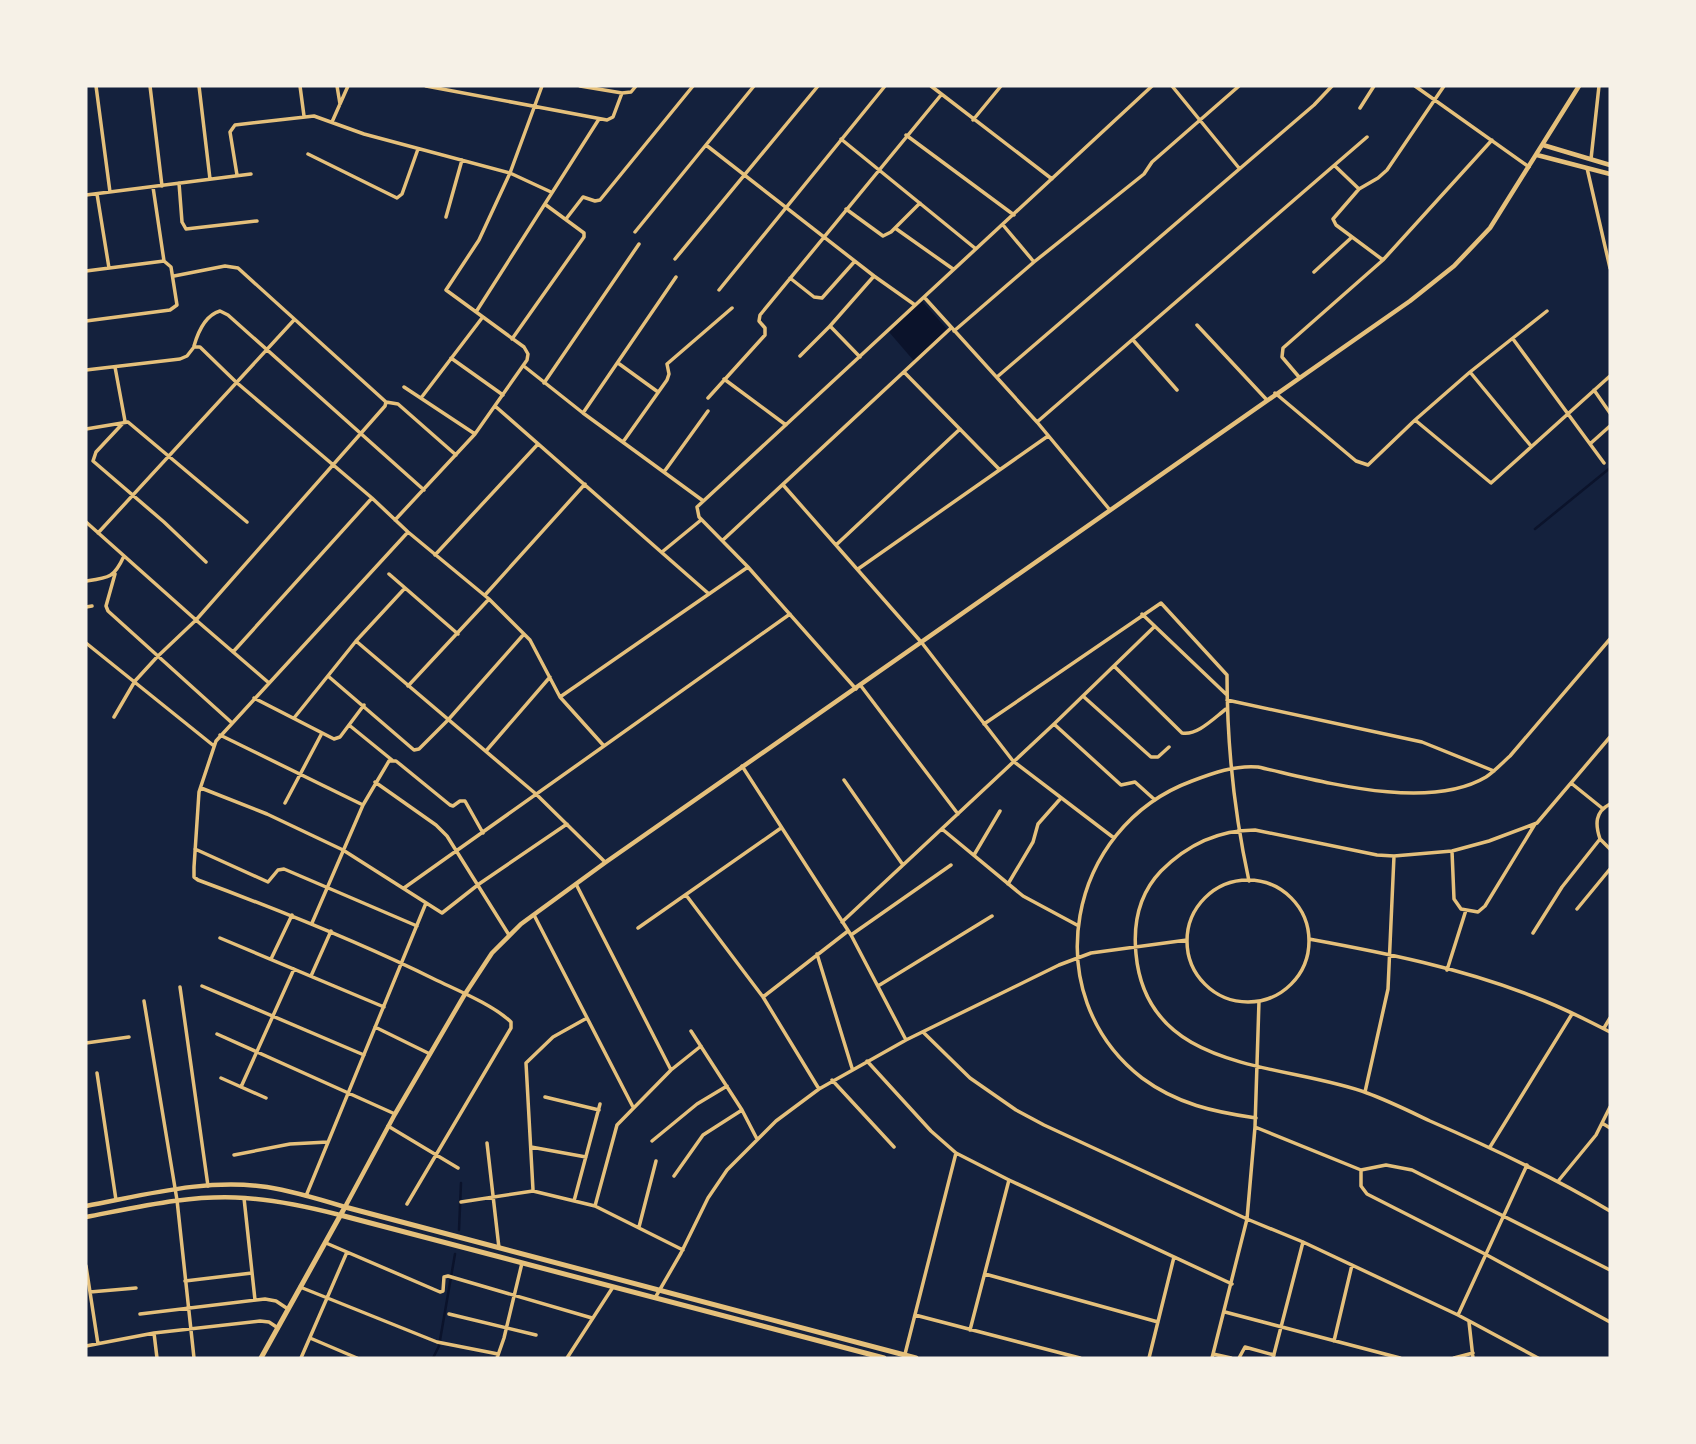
<svg xmlns="http://www.w3.org/2000/svg" width="1696" height="1444" font-family="Overpass,sans-serif">
	<rect width="100%" height="100%" fill="#14213d"/>
	<path fill="#0b132b" d="M922,301L947,329L914,361L889,332Z"/>
	<g fill="none" stroke-linecap="round" stroke-linejoin="round">
		<path stroke="#0b132b" stroke-width="2.5" d="M1535,529L1610,468
			M459,1230L461,1183
			M433,1358L439,1346L455,1254"/>
		<path stroke="#e5c07b" stroke-width="3.5" d="M96,86L110,192
			M150,86L162,186
			M199,86L210,179
			M300,86L304,116
			M337,86L340,104
			M426,86L607,120L613,117L622,93
			M580,86L622,93L631,92L636,86
			M931,86L1052,179
			M1172,86L1239,168
			M1415,86L1529,167
			M1360,108L1374,86
			M973,120L1001,86
			M332,122L348,86
			M906,135L1014,215
			M841,139L976,249
			M706,145L874,276L915,305
			M308,154L397,198L402,194L418,149
			M1591,159L1599,86
			M1335,166L1359,189
			M1587,168L1610,268
			M237,175L230,132L235,125L314,116L364,134L510,173L551,192
			M179,183L182,222L186,229L257,221
			M153,187L164,261
			M97,194L109,268
			M86,195L251,174
			M846,209L883,236L891,232L920,203
			M446,217L462,160
			M566,219L583,197L595,201L600,200L693,86
			M1003,225L1034,262
			M895,228L953,269
			M635,232L754,86
			M675,259L818,86
			M1383,260L1336,225L1333,219L1359,189L1378,178L1387,170L1444,86
			M86,271L164,261L171,267L177,305L170,310L86,321
			M1314,272L1351,238
			M174,276L225,266L238,268L386,402L398,404L456,455
			M790,278L814,297L822,298L855,261
			M719,290L885,86
			M924,297L1037,422L1110,510
			M476,312L599,119
			M1197,325L1266,399
			M954,331L1034,262L1144,174L1152,162L1239,86
			M512,339L584,237V233L546,205
			M1513,339L1604,463
			M1133,340L1177,390
			M194,346C198,332 206,315 220,311L228,315L424,490
			M800,356L830,326
			M860,357L830,326L874,276
			M451,358L503,395
			M618,363L658,392
			M115,367L125,421L96,452L93,461L164,522L206,562
			M525,367L583,413L702,500
			M86,370L180,359L187,356L194,347H200L236,382L372,498L408,532L489,599L530,640L560,697L604,746
			M904,372L999,469
			M1470,372L1531,446
			M997,377L1314,105L1332,86
			M1299,377L1282,357L1283,348L1383,260L1492,140
			M724,379L786,425
			M544,383L639,244
			M404,387L475,434
			M1594,390L1610,413
			M1275,393L1356,461L1368,465L1415,420L1470,372L1547,311
			M421,398L482,318
			M708,398L765,335V328L759,321L760,315L941,95
			M495,406L709,594
			M583,413L676,277
			M1415,420L1491,483L1610,376
			M1037,422L1367,137
			M86,429L128,422L247,522
			M623,442L667,380L669,374L667,364L732,308
			M1591,443L1610,426
			M664,472L708,411
			M784,486L922,643L1013,761L1114,838
			M395,520L475,434L527,360L528,354L524,347L446,290L479,240L510,173L542,86
			M86,522L196,620L157,657L135,681L114,717
			M98,533L294,320
			M723,540L951,328
			M836,545L960,429
			M662,552L701,520
			M435,555L538,444
			M858,569L1048,436
			M115,574L106,606L108,611L231,722
			M389,574L458,634
			M86,581C109,578 114,578 124,556
			M485,595L585,484
			M86,607L92,606
			M1142,614L1227,695
			M356,641L536,794L605,862
			M86,643L214,746
			M233,652L372,498
			M1114,666L1182,733C1197,736 1214,718 1226,709
			M328,676L414,750L419,749L448,720L524,634
			M269,683L196,620L385,406L386,402
			M408,686L489,599
			M861,686L958,814
			M856,689L748,567L699,517L697,507L1152,86
			M560,697L748,567
			M1084,697L1151,757H1158L1169,747
			M254,698L334,739L340,737L364,705
			M1227,700L1422,742L1494,771
			M294,718L356,641L405,588
			M984,724L1161,603L1227,675C1227,745 1234,812 1249,881
			M1054,724L1121,785L1135,782L1155,800
			M349,725L392,760
			M220,735L363,805
			M1610,737L1537,823L1489,841L1452,851L1394,856L1377,855L1255,830C1218,830 1187,845 1161,871C1139,894 1133,924 1136,954C1147,1074 1283,1062 1367,1093C1389,1101 1409,1111 1430,1121C1492,1148 1552,1176 1610,1211
			M486,751L550,677
			M742,766L851,935L906,1040
			M844,780L903,865
			M375,782L436,825L447,836L509,935
			M1571,783L1602,808
			M201,788L267,814L343,850L442,913L479,884L567,824
			M285,803L322,733
			M942,829L1023,896L1077,925
			M1600,839L1610,849
			M195,849L268,882L278,870L284,869L417,926
			M1452,851L1454,899L1461,909L1478,912L1485,906L1535,824
			M974,855L1000,811
			M1187 941a61 61 0 1 1 122 0a61 61 0 1 1-122 0Z
			M576,884L671,1070L617,1125L595,1206
			M1008,884L1033,842L1038,824L1061,798
			M404,888L790,614
			M686,895L763,997L819,1089
			M1577,909L1610,869
			M534,915L633,1107
			M842,922L1054,724L1154,627
			M312,923L363,805L389,761H396L450,805L453,806L460,801H465L483,833
			M638,928L781,828
			M1533,933L1562,887L1600,839C1595,824 1595,812 1610,804
			M851,935L951,865
			M220,938L384,1007
			M1309,939C1385,953 1461,968 1532,996C1559,1006 1585,1019 1610,1032
			M817,954L852,1068
			M271,959L292,915
			M1447,970L1466,910
			M311,976L331,931
			M202,986L364,1055
			M878,986L992,916
			M180,987L208,1186
			M763,997L848,931
			M144,1001L177,1200L194,1358
			M375,1027L430,1054
			M1604,1028L1610,1018
			M691,1031L742,1110L757,1139
			M923,1032L970,1078L1016,1110L1044,1125L1247,1219L1303,1242L1458,1315L1538,1358
			M217,1034L395,1114
			M86,1043L129,1037
			M867,1061L931,1131L956,1153L1009,1180L1232,1284
			M671,1070L701,1046
			M97,1073L116,1200
			M221,1078L266,1098
			M832,1080L894,1147
			M241,1087L294,969
			M1365,1092L1388,989L1394,856
			M545,1097L599,1110
			M1256,1118C1214,1112 1177,1104 1142,1078C1035,995 1067,827 1192,781C1213,773 1235,765 1258,767C1321,781 1427,812 1486,777C1495,771 1502,763 1510,756L1610,639
			M1602,1123L1610,1128
			M388,1126L458,1168
			M1255,1127L1361,1170L1386,1165L1412,1170L1610,1270
			M652,1141L697,1104L727,1086
			M487,1143L499,1248
			M531,1147L586,1157
			M1490,1147L1572,1014
			M234,1155L290,1144L328,1142
			M1361,1170V1186L1367,1194L1485,1254L1610,1322
			M674,1176L703,1135L742,1110
			M1559,1180L1596,1135L1610,1107
			M533,1190L526,1063L553,1037L587,1018
			M306,1196L426,903
			M244,1198L255,1300
			M574,1201L600,1104
			M461,1202L533,1191L595,1206L683,1250
			M407,1204L511,1028V1022C493,1005 459,991 436,980C359,942 279,910 198,880L194,877V867L199,792L216,741L408,532
			M639,1227L656,1161
			M326,1243L440,1292L443,1291L444,1277L448,1276L592,1318
			M86,1266L98,1344
			M985,1274L1158,1322
			M185,1281L252,1273
			M300,1287L437,1342L498,1354
			M90,1292L136,1288
			M655,1298L681,1253L708,1198L727,1170L776,1121L819,1089L906,1040L1059,965L1091,953L1187,940
			M1225,1312L1400,1358
			M140,1314L265,1299L276,1301L288,1309
			M449,1314L536,1335
			M915,1315L1080,1358
			M1458,1315L1527,1165
			M1469,1322L1473,1358
			M970,1330L1009,1180
			M154,1333L157,1358
			M310,1338L357,1358
			M1334,1341L1352,1265
			M86,1346L154,1333L260,1321L269,1322L278,1328
			M1213,1354L1231,1358
			M301,1358L347,1252
			M497,1358L504,1338L522,1263
			M567,1358L613,1287
			M904,1358L956,1153
			M1149,1358L1174,1257
			M1212,1358L1247,1219L1255,1127L1259,1001
			M1239,1358L1245,1347L1274,1355
			M1273,1358L1303,1242
			M1454,1358L1473,1353"/>
		<path stroke="#e5c07b" stroke-width="4.5" d="M1543,145L1610,165
			M1537,155L1610,174
			M86,1206C145,1195 206,1178 267,1187C293,1191 319,1199 345,1207L395,1114L465,994L492,953L521,924L606,862L1410,301L1454,266L1490,228L1579,86
			M86,1217C138,1207 192,1194 245,1198C277,1200 309,1207 340,1215"/>
		<path stroke="#e5c07b" stroke-width="5" d="M340,1215L884,1358
			M261,1358L345,1207L916,1358"/>
	</g>
	<rect width="1696" height="1444" fill="none" stroke="#f6f1e7" stroke-width="175"/>
</svg>
